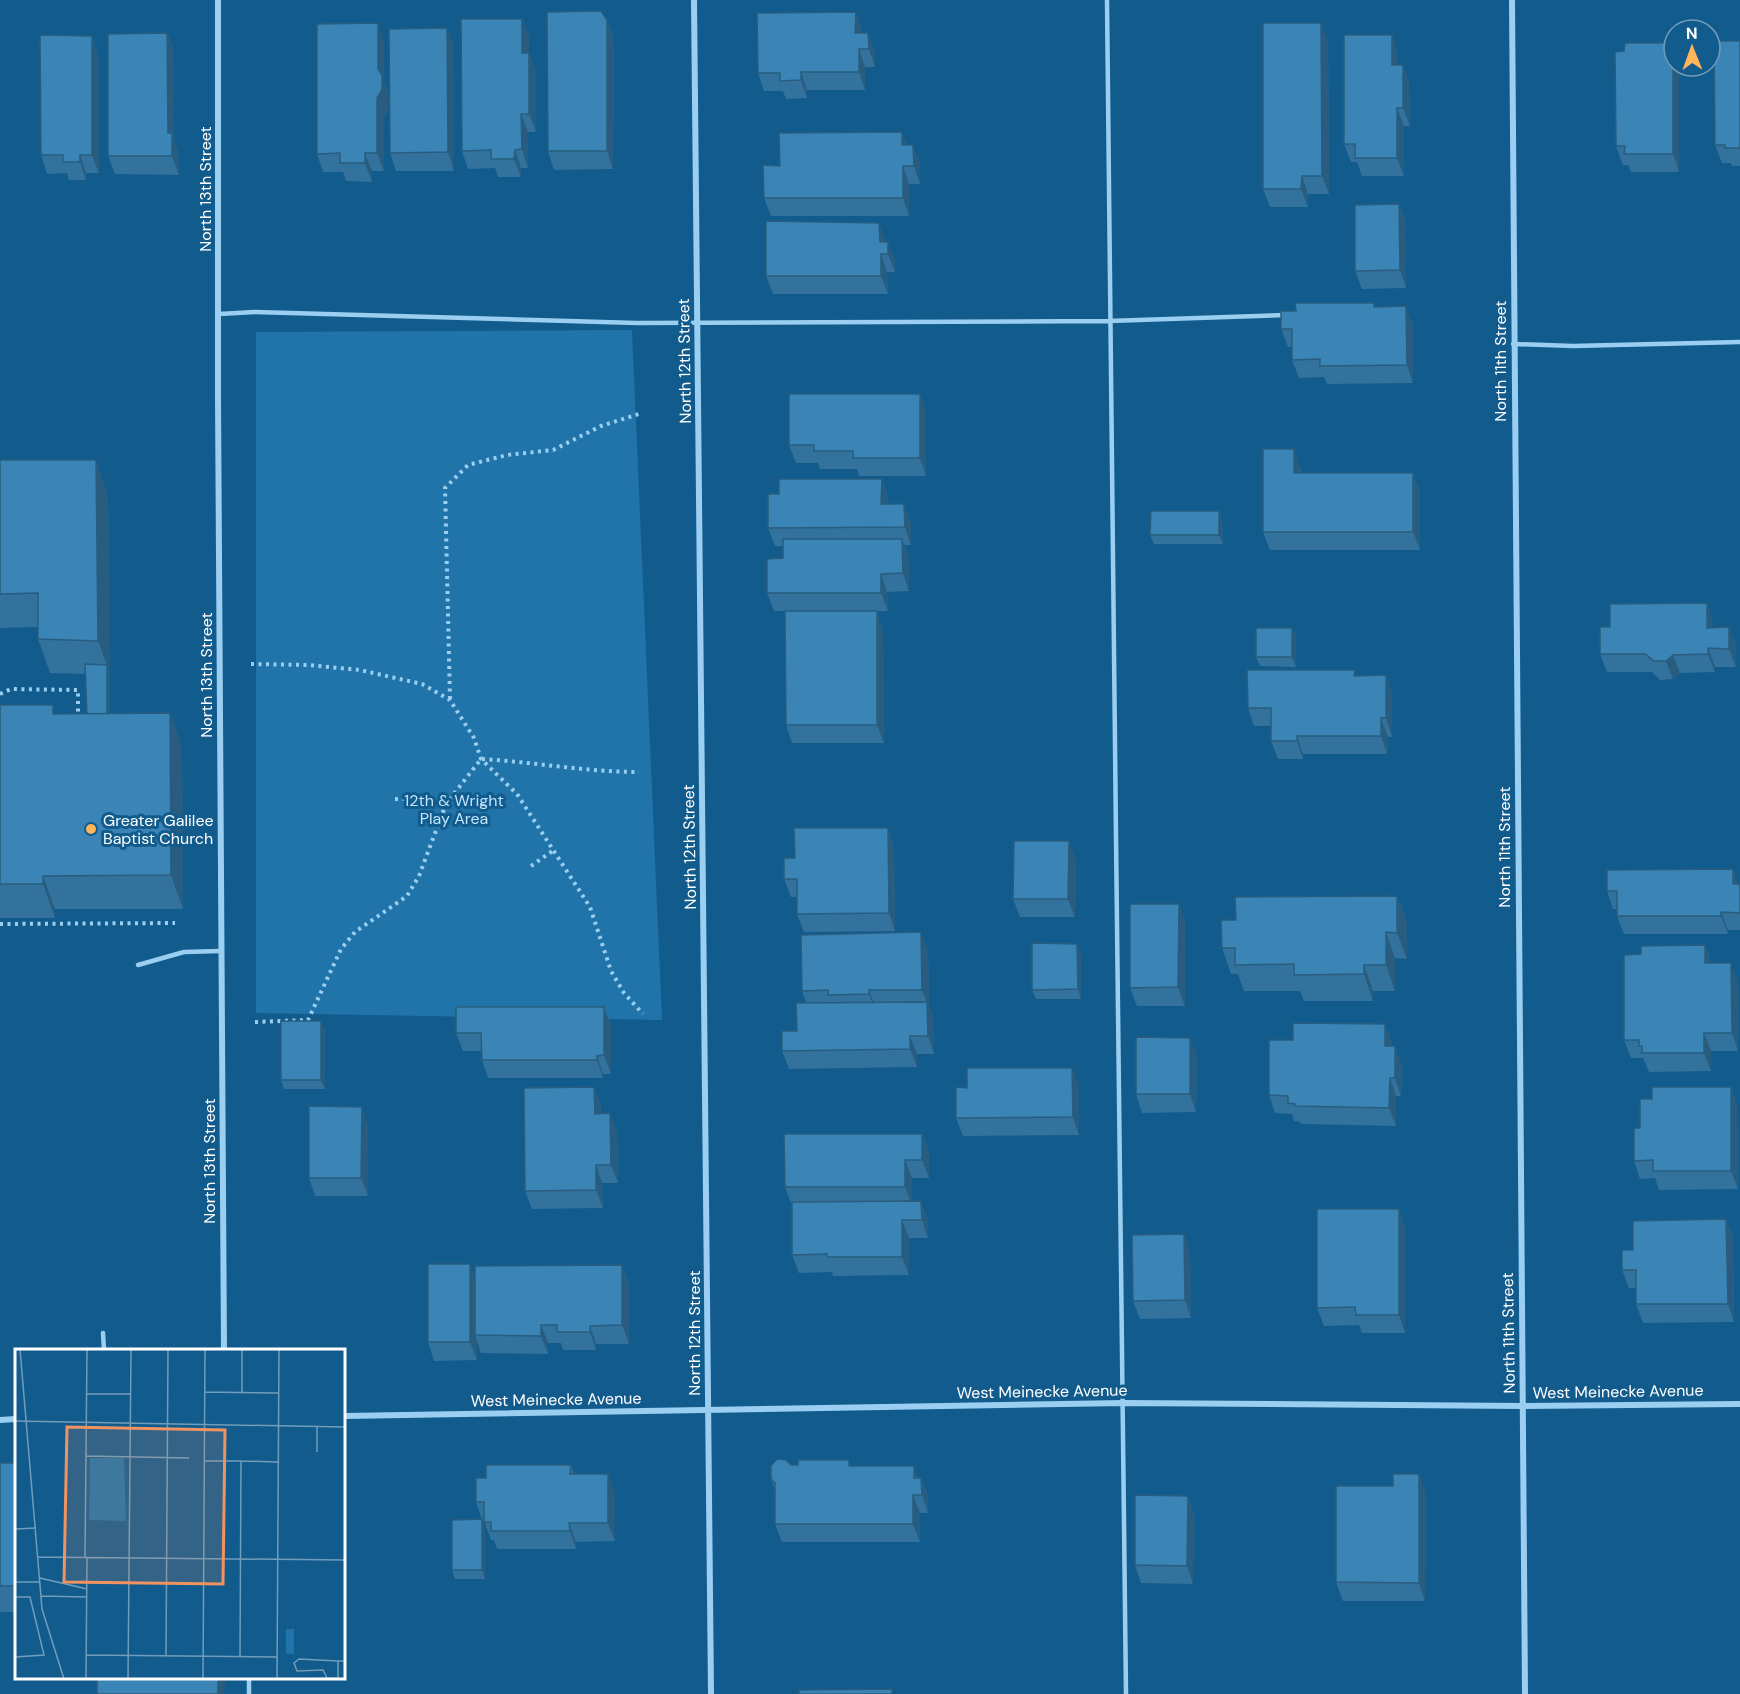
<svg xmlns="http://www.w3.org/2000/svg" width="1740" height="1694" font-family="'DM Sans',sans-serif">
	<rect width="100%" height="100%" fill="#125b8d"/>
	<path fill="#2074aa" d="M632,330L662,1020L256,1013V332Z"/>
	<g fill="none" stroke-linecap="round" stroke-linejoin="round">
		<path stroke="#9acff1" stroke-width="4" stroke-dasharray="3 4.5" stroke-linecap="butt" d="M251,664L309,665L360,670L422,684L450,700L474,738L481,759L517,794L590,907L611,971L624,993L643,1014
			M0,694L11,689L78,690V718
			M450,699L445,488L468,465L507,455L553,450L601,426L639,414
			M482,759C534,762 586,772 639,772
			M395,799H423L446,804
			M531,866L554,850
			M0,924L175,923
			M255,1022L308,1020L341,949L355,932L407,896L419,876L446,804L481,759"/>
		<path stroke="#9acff1" stroke-width="4.5" d="M1107,0C1110,565 1122,1129 1126,1694
			M219,314L255,312L637,323L1109,321L1285,315
			M1513,344L1573,346L1740,342
			M138,965L184,952L221,951
			M103,1333L104,1350
			M249,1678V1694"/>
		<path stroke="#9acff1" stroke-width="6" d="M218,0V398L224,1350
			M694,0L711,1694
			M1512,0L1525,1694
			M344,1416L1124,1403L1523,1406L1740,1404
			M0,1420L16,1419"/>
	</g>
	<path fill="#32729d" d="M856,12L862,30V33L875,51V67H865V90H807V98L786,99L783,91H764L758,73Z
		M522,19L529,37V53L536,71V132H528V168H521V177H498L495,168L468,169L462,151Z
		M607,20L614,38L613,169L554,170L548,151Z
		M167,33L174,52V140L178,151L179,175L115,174L108,156Z
		M384,41V82L389,94V108L384,116V171H372V182L346,181L343,172H323L317,154Z
		M1328,41L1329,194H1308V207H1270L1263,189Z
		M1740,41V166H1732L1731,163H1722L1715,145Z
		M1673,43L1674,47V66H1679V172H1631L1628,165H1623L1616,146L1624,51Z
		M454,46V171H396L390,153Z
		M1398,53V65H1403L1409,83L1410,126H1404V176H1362L1357,162H1351L1344,144Z
		M98,54L99,173H86V180H69L67,173L47,174L41,155Z
		M902,132L907,145L920,163V184H909V216H771L764,198L780,166Z
		M1399,204L1406,222V288L1362,289L1355,271Z
		M886,241L895,260V272H887L888,294H773L766,276Z
		M1375,307L1413,324V383L1327,384L1324,377L1299,378L1292,360V347H1288L1281,329Z
		M920,394L926,412V476H859L857,469H820L818,463H796L789,445Z
		M0,460L108,494L110,714L170,713L182,747L183,909H55V918H0V705L56,714H87L85,674L50,673L38,639V627L0,628Z
		M1300,467L1301,473H1413L1420,491V550H1270L1263,532Z
		M882,479L888,497V504L911,522V545H904L909,558V591L887,592L888,611H774L767,593L783,558V546H775L768,528L779,494Z
		M1219,511L1222,520L1223,544H1154L1150,535Z
		M1713,622V627H1729L1736,645V667H1715V672L1680,673L1673,679L1660,680L1652,672H1607L1600,654Z
		M1292,628L1296,638V667L1260,666L1256,657Z
		M883,630L884,743H792L786,725Z
		M1357,675H1386L1392,693V737H1388L1387,754H1303V759H1278L1271,741V726H1254L1248,708Z
		M888,828L894,846L895,931L804,932L797,914V897H791L784,879L795,858Z
		M1076,860L1075,917H1020L1013,899Z
		M1740,884V930H1728V934H1624L1617,916V909H1613L1607,891Z
		M1397,896L1407,922V959L1395,958V991H1373V1001H1304L1300,991H1244L1238,974H1231L1222,948L1236,920Z
		M1179,904L1185,922V1006H1137L1130,988Z
		M1705,945L1711,963L1738,981V1051H1711V1071L1649,1072L1643,1058H1631L1624,1040L1641,954Z
		M928,951L929,1007L934,1020V1054H917V1067L789,1069L782,1051L797,1031L806,1003L802,991Z
		M1081,953V999H1036L1032,990Z
		M604,1007L611,1025V1074H603V1078H488L482,1060V1051H463L456,1033Z
		M325,1030V1089H284L281,1080Z
		M1392,1042V1046L1402,1065L1401,1096H1396V1126L1301,1124L1300,1122L1294,1121L1292,1114L1275,1113L1269,1095Z
		M1197,1056L1196,1112L1142,1113L1136,1094Z
		M1079,1086V1135L963,1136L956,1118L967,1088Z
		M594,1087L601,1105V1113L617,1131L618,1183H602L603,1208L532,1209L525,1191Z
		M1731,1087L1737,1105L1738,1189L1659,1190L1655,1178L1640,1179L1634,1161L1640,1128L1652,1099Z
		M368,1125V1196H315L309,1178Z
		M922,1134L929,1152V1178H912V1201L928,1219V1238H909V1275L833,1276L832,1272L799,1273L792,1255V1206L785,1187Z
		M1399,1209L1405,1227V1333H1362L1359,1325L1324,1326L1317,1308Z
		M1726,1219L1733,1237L1734,1322L1643,1323L1636,1304V1288H1629L1622,1270L1633,1250Z
		M1184,1234L1190,1252L1191,1318L1140,1319L1133,1301Z
		M475,1278L629,1283V1344H596V1350H563L561,1343H548V1354L481,1353L477,1341V1360L434,1361L428,1342Z
		M0,1463H16V1612H0Z
		M571,1465L574,1474L615,1492V1541L576,1542V1549H497L494,1540H491L484,1520H482L476,1502L486,1478Z
		M791,1465L851,1466L921,1478L928,1496V1513H920V1542H782L775,1524V1490L771,1479Z
		M1426,1492L1425,1601H1343L1336,1582Z
		M1188,1496L1194,1514L1193,1584L1141,1583L1135,1565Z
		M485,1529V1579H455L452,1570Z
		M36,1677H223L225,1681L97,1678L36,1679Z"/>
	<path fill="#295d7f" d="M856,12L862,30V49L855,33Z
		M522,19L529,37V71L522,53Z
		M607,20L614,38L613,169L607,151Z
		M378,23L384,41V82L389,94V108L384,116V171L377,153Z
		M1321,23L1328,41L1329,194L1322,176Z
		M447,28L454,46V171L448,152Z
		M167,33L174,52V140L178,151L179,175L172,156L168,133Z
		M868,33L875,51V67L869,49Z
		M1392,35L1398,53V83L1392,65Z
		M92,36L98,54L99,173L92,155Z
		M1673,43L1674,47V66H1679V172L1673,154Z
		M859,49L865,67V90L859,72Z
		M529,53L536,71V132L529,114Z
		M1403,65L1409,83L1410,126L1403,108Z
		M801,72L807,90V98L801,80Z
		M1397,108L1404,126V176L1397,158Z
		M521,114L528,132V168L522,149Z
		M902,132L909,151L902,145Z
		M913,145L920,163V184L914,166Z
		M515,150L521,168V177L514,159Z
		M365,153L372,171V182L365,163Z
		M80,155L86,173V180L80,162Z
		M903,166L909,184V216L903,198Z
		M1302,176L1308,194V207L1301,189Z
		M1399,204L1406,222V288L1400,270Z
		M879,223L886,241V254L880,242Z
		M888,242L895,260V272L888,254Z
		M881,254L887,272L888,294L881,276Z
		M1406,306L1413,324V383L1407,365Z
		M920,394L926,412V476L920,458Z
		M1294,449L1300,467L1301,491L1294,473Z
		M96,460L108,494L110,674V748L106,738L107,665L98,641Z
		M1413,473L1420,491V550L1413,532Z
		M882,479L888,497V523L881,504Z
		M904,504L911,522V545L905,527Z
		M1219,511L1222,520L1223,544L1219,535Z
		M902,539L909,558V591L903,573Z
		M881,574L887,592L888,611L881,593Z
		M1707,603L1713,622L1714,646L1707,628Z
		M877,611L883,630L884,743L877,725Z
		M1729,627L1736,645V667L1729,649Z
		M1292,628L1296,638V667L1292,657Z
		M1708,648L1715,667V672L1708,654Z
		M1673,655L1680,673L1673,679L1666,661Z
		M1386,675L1392,693V737L1386,718Z
		M170,713L182,747L183,909L171,875Z
		M1381,718L1388,737L1387,754L1381,736Z
		M1297,736L1303,754V759L1297,741Z
		M888,828L894,846L895,931L889,913Z
		M1069,841L1076,860L1075,917L1068,899Z
		M1733,869L1740,887L1733,884Z
		M43,876L55,909V918L43,884Z
		M1397,896L1407,922V959L1397,933Z
		M1179,904L1185,922V1006L1178,987Z
		M1721,912L1728,930V934L1721,916Z
		M921,932L928,951L929,1007L934,1020V1054L928,1036L927,1003L922,990Z
		M1386,932L1395,958V991L1386,965Z
		M1077,944L1081,953V999L1078,989Z
		M1705,945L1711,963H1705Z
		M1731,963L1738,981V1051L1732,1033Z
		M1364,965L1373,991V1001L1364,974Z
		M869,990L876,1009V1013L869,994Z
		M604,1007L611,1025V1074L604,1055Z
		M321,1021L325,1030V1089L321,1080Z
		M1385,1024L1392,1042V1064L1385,1046Z
		M1704,1033L1711,1051V1071L1704,1053Z
		M910,1036L917,1054V1067L910,1049Z
		M1190,1038L1197,1056L1196,1112L1190,1094Z
		M1395,1046L1402,1065L1401,1096L1395,1078Z
		M597,1056L603,1074V1078L597,1060Z
		M1072,1068L1079,1086V1135L1073,1117Z
		M1390,1078L1396,1096V1126L1389,1108Z
		M594,1087L601,1105V1132L595,1114Z
		M1731,1087L1737,1105L1738,1189L1731,1171Z
		M362,1107L368,1125V1196L361,1178Z
		M610,1113L617,1131L618,1183L611,1165Z
		M922,1134L929,1152V1178L922,1160Z
		M905,1160L912,1178V1205L905,1187Z
		M596,1165L602,1183L603,1208L596,1190Z
		M921,1201L928,1219V1238L922,1220Z
		M1399,1209L1405,1227V1333L1399,1315Z
		M1726,1219L1733,1237L1734,1322L1728,1304Z
		M902,1220L909,1238V1275L902,1257Z
		M1184,1234L1190,1252L1191,1318L1185,1300Z
		M470,1264L477,1283L475,1335L477,1341V1360L470,1342Z
		M622,1265L629,1283V1344L622,1325Z
		M541,1325L548,1343V1354L541,1336Z
		M590,1326L596,1344V1350L590,1332Z
		M914,1466L920,1484V1496L914,1478Z
		M608,1474L615,1492V1541L608,1523Z
		M1419,1474L1426,1492L1425,1601L1419,1583Z
		M921,1478L928,1496V1513L922,1495Z
		M913,1495L920,1513V1542L913,1524Z
		M1188,1496L1194,1514L1193,1584L1187,1566Z
		M482,1519L485,1529V1579L482,1570Z
		M569,1523L576,1542V1549L570,1531Z
		M218,1677H223L225,1681L224,1694H218Z"/>
	<path fill="#3a85b6" stroke="#295d7f" stroke-width="1.5" d="M601,11L607,20V151H548L547,12Z
		M856,12L855,33H868L869,49H859V72H801V80L780,81V73H758L757,13Z
		M461,19H522V53H529V114H521L522,149L515,150L514,159H491V150L462,151Z
		M378,23V69L382,75V90L377,98V153H365V163H340V153L317,154V24Z
		M1263,23H1321L1322,176H1302L1301,189H1263Z
		M447,28L448,152L390,153L389,29Z
		M167,33L168,133H172V156H108V34Z
		M40,35L92,36V155H80V162H63V155H41Z
		M1344,35H1392V65H1403V108H1397V158H1355V144H1344Z
		M1714,41H1740V148H1725V145H1715Z
		M1625,43H1673V154H1624L1625,146H1616L1615,52L1624,51Z
		M902,132V145H913L914,166H903V198H764L763,165L780,166L779,133Z
		M1399,204L1400,270L1355,271V205Z
		M766,221L879,223L880,242H888V254H881V276H766Z
		M1295,303H1374V307L1406,306L1407,365L1320,366V359L1292,360V329H1281V311H1296Z
		M789,394H920V458H853V451H814V445H789Z
		M1263,449H1294V473H1413V532H1263Z
		M0,460H96L98,641L38,639V593L0,594Z
		M779,479H882L881,504H904L905,527L768,528V494H779Z
		M1151,511H1219V535H1150Z
		M783,539H902L903,573L881,574V593H767V559L783,558Z
		M1707,603V628L1729,627V649L1708,648V654L1673,655L1666,661H1654L1645,654H1600V627H1610V604Z
		M785,611H877V725H786Z
		M1256,628H1292V657H1256Z
		M85,664L107,665V714H87Z
		M1247,670H1355L1354,676L1386,675V718H1381V736H1297V741H1271V708H1248Z
		M0,705H53V714L170,713L171,875L43,876V884H0Z
		M794,828H888L889,913L797,914V879H784V858H795Z
		M1014,841H1069L1068,899H1013Z
		M1733,869V884H1740V913L1721,912V916H1617V891H1607V870Z
		M1397,896V933L1386,932V965H1364V974L1294,975V964L1235,965V948H1222L1221,920H1236L1235,897Z
		M1130,904H1179L1178,987L1130,988Z
		M921,932L922,990H869V994L828,995V990L802,991L801,935Z
		M1032,943L1077,944L1078,989L1032,990Z
		M1705,945V963H1731L1732,1033H1704V1053H1642V1046H1639V1040H1624V955L1641,954V946Z
		M927,1002L928,1036H910V1049L782,1051V1031H797L796,1003Z
		M456,1007H604V1055L597,1056V1060H482L481,1033H456Z
		M281,1021H321V1080H281Z
		M1293,1023L1385,1024V1046H1395V1078H1390L1389,1108L1295,1106V1104L1288,1103V1096L1269,1095V1040H1293Z
		M1136,1037L1190,1038V1094H1136Z
		M967,1068H1072L1073,1117L956,1118V1087L967,1088Z
		M594,1087L595,1114L610,1113L611,1165H596V1190L525,1191L524,1088Z
		M1652,1087H1731V1171H1653V1160L1634,1161V1128H1640V1099H1652Z
		M309,1106L362,1107L361,1178H309Z
		M784,1134H922V1160H905V1187H785Z
		M921,1201L922,1220H902V1257H827V1254L792,1255V1202Z
		M1317,1209H1399V1315H1356L1355,1307L1317,1308Z
		M1726,1219L1728,1304H1636V1270H1622V1250H1633V1221Z
		M1184,1234L1185,1300L1133,1301L1132,1235Z
		M428,1264H470V1342H428Z
		M622,1265V1325L590,1326V1332H557V1325H541V1336L475,1335V1266Z
		M777,1459L786,1460L791,1465H798V1460H849V1466H914V1478H921L922,1495H913V1524H775V1483L771,1479V1466Z
		M0,1463H16V1586H0Z
		M486,1465H571L570,1474H608V1523H569L570,1531H491V1522H484V1502H476V1478H486Z
		M1393,1474H1419V1583L1336,1582V1486H1393Z
		M1135,1495L1188,1496L1187,1566L1135,1565Z
		M482,1519V1570H452V1520Z
		M97,1677H218V1694H97Z
		M892,1689V1694H799V1690Z"/>
	<circle fill="#ffb55a" stroke="#125b8d" stroke-width="2" cx="91" cy="829" r="6"/>
	<g text-anchor="middle" stroke-width="6" stroke-linejoin="round" paint-order="stroke">
		<g font-size="16" fill="#fff" stroke="#125b8d">
			<text transform="translate(205 189) rotate(-90)" y="6">North 13th Street</text>
			<text transform="translate(684 361) rotate(-91)" y="6">North 12th Street</text>
			<text transform="translate(1500 361) rotate(-90)" y="6">North 11th Street</text>
			<text transform="translate(206 675) rotate(-90)" y="6">North 13th Street</text>
			<text transform="translate(689 847) rotate(-91)" y="6">North 12th Street</text>
			<text transform="translate(1504 847) rotate(-90)" y="6">North 11th Street</text>
			<text transform="translate(209 1161) rotate(-90)" y="6">North 13th Street</text>
			<text transform="translate(694 1333) rotate(-90)" y="6">North 12th Street</text>
			<text transform="translate(1508 1333) rotate(-91)" y="6">North 11th Street</text>
			<text transform="translate(1042 1391) rotate(-1)" y="6">West Meinecke Avenue</text>
			<text transform="translate(1618 1391) rotate(-1)" y="6">West Meinecke Avenue</text>
			<text transform="translate(556 1399) rotate(-1)" y="6">West Meinecke Avenue</text>
		</g>
		<g font-size="16" fill="#c0e5fd" stroke="#125b8d">
			<text x="454" y="806">12th &amp; Wright<tspan x="454" dy="18">Play Area</tspan></text>
		</g>
		<g font-size="16" fill="#fff" stroke="#125b8d" text-anchor="start">
			<text x="103" y="826">Greater Galilee<tspan x="103" dy="18">Baptist Church</tspan></text>
		</g>
	</g>
	<g transform="translate(15 1349)">
		<rect width="330" height="330" fill="#125b8d"/>
		<path d="M75,109H109L111,172L74,171ZM271,280H279V305H271Z" fill="#2074aa"/>
		<path fill="none" stroke="#719dbb" stroke-width="1.5" d="M5,0L27,260L49,330M190,43L264,44M227,43V0M72,45H116M0,72L330,78M302,78V103M71,107L174,109M189,112H226M0,180L21,179M23,208L330,211M70,208L72,0M25,229L72,240M0,233H25M26,247L72,248M0,248H15L29,306L0,308M71,306L262,308M151,307L153,0M225,307L226,112L263,113M284,310L279,314L282,322L308,321L312,329M284,310L323,312M71,330L72,208M113,330L116,0M188,330L190,0M262,330L264,0M283,330L323,329M323,330V312H330"/>
		<path fill="#f09361" fill-opacity="0.15" stroke="#f09361" stroke-width="3" d="M52,78L210,81L208,235L49,233Z"/>
		<rect width="330" height="330" fill="none" stroke="#fff" stroke-width="3"/>
	</g>
	<g transform="translate(1692 48) rotate(359)"><circle r="28" fill="#125b8d" stroke="#719dbb" stroke-width="1.5"/>
	<path d="M0-4.5L10 22L0 15L-10 22Z" fill="#ffb55a"/>
	<text y="-9" font-size="16" font-weight="bold" text-anchor="middle" fill="#ffffff">N</text>
	</g>
</svg>
